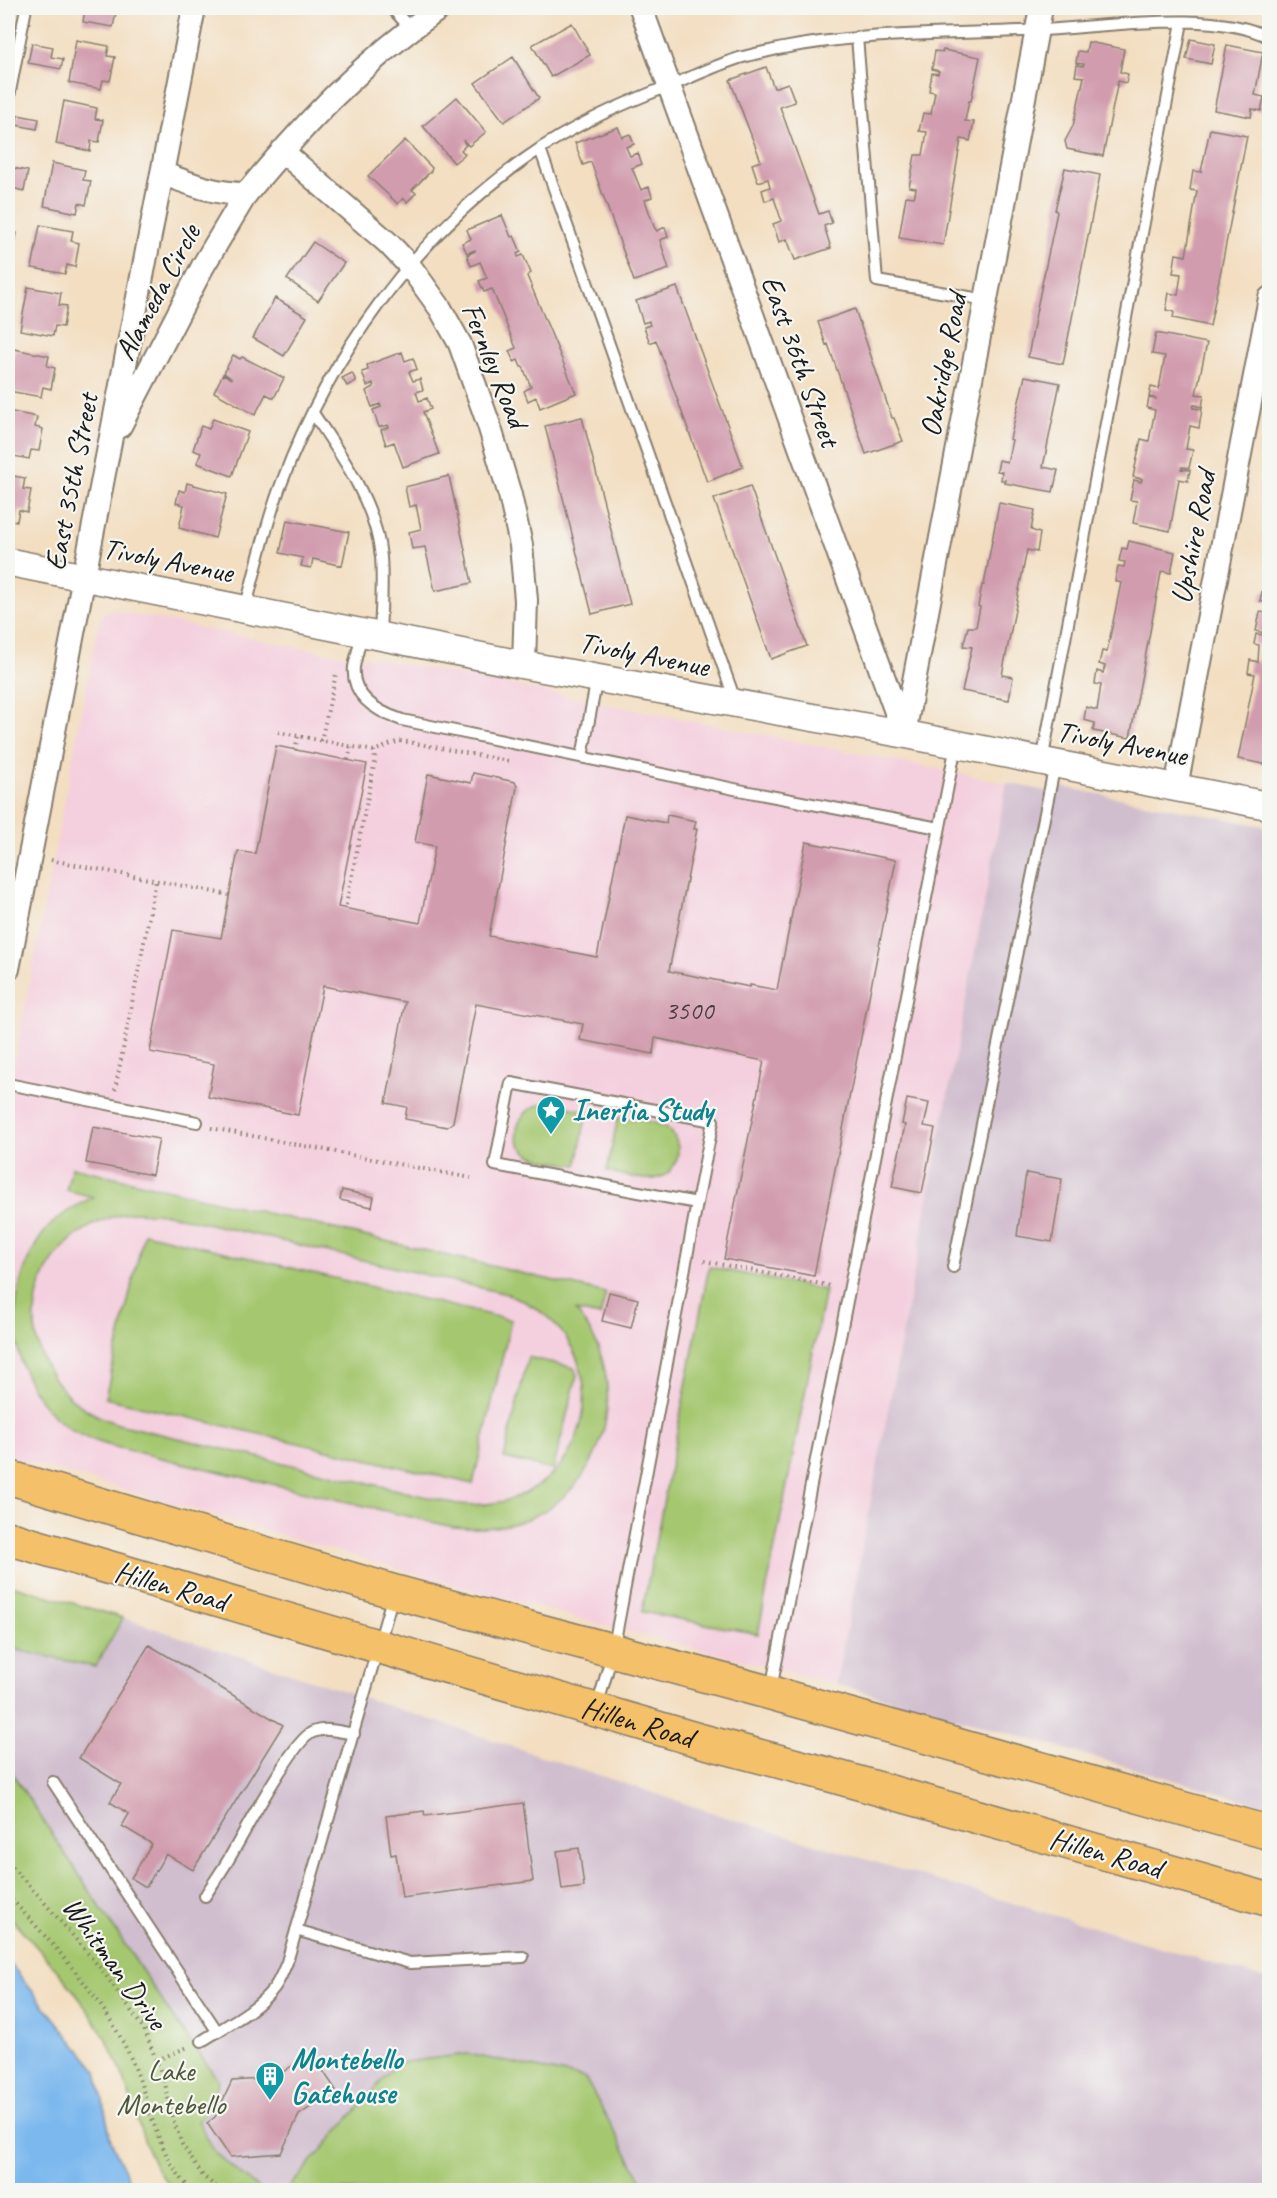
<svg xmlns="http://www.w3.org/2000/svg" width="1277" height="2198" font-family="Caveat,sans-serif">
	<rect width="100%" height="100%" fill="#f6f6f2"/>
	<filter id="ink" filterUnits="userSpaceOnUse"><feTurbulence type="fractalNoise" baseFrequency=".0167" numOctaves="2"/><feDisplacementMap in="SourceGraphic" scale="12" xChannelSelector="R" yChannelSelector="G"/><feConvolveMatrix kernelMatrix="1 2 1 2 8 2 1 2 1" color-interpolation-filters="sRGB"/></filter>
	<filter id="wash" filterUnits="userSpaceOnUse"><feTurbulence type="fractalNoise" baseFrequency=".008" numOctaves="4" result="noise"/><feDisplacementMap in="SourceGraphic" scale="24" xChannelSelector="R" yChannelSelector="G"/><feGaussianBlur stdDeviation="1.35" result="paint"/><feColorMatrix in="noise" values="0 0 0 0 0 0 0 0 0 0 0 0 0 0 0 0 0 1.4 0 .05"/><feComposite in="paint" operator="in"/></filter>
	<g filter="url(#wash)">
		<rect width="100%" height="100%" fill="#f3dec1"/>
		<path fill="#f4cfde" d="M111,610L325,653L379,659L1007,783L836,1684L591,1622L403,1570L8,1456V1095L99,621L105,611Z"/>
		<path fill="#d0bdce" d="M1007,783L1056,793L1062,787L1269,827V1807L836,1684Z
			M123,1618L735,1820L1269,1980V2190H647L585,2078L397,2063L287,2190H260L216,2154L198,2120L218,2079L172,2016L8,1767V1648L95,1667Z"/>
		<path fill="#a5c770" stroke="#607246" stroke-width="1.5" fill-rule="evenodd" d="M548,1103L587,1111L577,1165C563,1163 543,1162 531,1155C503,1139 520,1105 548,1103Z
			M618,1117C633,1120 656,1120 668,1129C687,1145 677,1176 654,1179C640,1181 621,1174 607,1171Z
			M72,1167L606,1293L600,1316L576,1311C637,1383 606,1499 512,1524C492,1529 474,1529 453,1527L111,1446C98,1442 85,1438 73,1431C6,1389 0,1296 42,1235C55,1217 74,1207 93,1197L66,1190ZM133,1212L167,1214L507,1294C635,1341 594,1518 457,1504L118,1424C0,1386 10,1233 133,1212Z
			M144,1233L511,1320L473,1484L105,1398Z
			M709,1267L825,1290L758,1634L642,1612Z
			M528,1357L574,1368L577,1375L553,1470L504,1458Z
			M8,1584L123,1618L95,1667L8,1648Z
			M8,1767L172,2016L218,2080C215,2096 211,2111 198,2121L216,2154L260,2190H173C166,2181 157,2171 152,2160C137,2127 131,2090 115,2057C90,2003 47,1959 8,1915Z
			M468,2054L585,2078L647,2190H287L397,2063Z"/>
		<path fill="#7cb8ee" stroke="#4c6a85" stroke-width="1.5" d="M8,1961L97,2071L111,2141L134,2190H8Z"/>
		<g id="blocks">
			<path fill="#d19cae" d="M85,8H117L113,27L83,22Z
				M572,23L590,55L551,77L532,45Z
				M1191,39L1215,44L1211,64L1186,59Z
				M76,40L109,46L107,56L115,57L110,81L103,80L101,89L69,83Z
				M1088,42L1124,49L1120,72L1128,74L1126,83L1118,81L1103,156L1067,149L1065,141L1073,126L1084,77L1075,76L1077,65L1083,66L1084,64L1076,63L1078,51L1086,52Z
				M32,43L53,47L51,57L63,59L61,69L28,63Z
				M1227,45L1263,52L1255,95L1264,97L1261,111L1252,109L1251,117L1214,110Z
				M943,50L980,57L971,101H969L965,121L974,122L970,141L961,139L943,245L899,238L906,196L914,197L915,194L916,188L909,187L915,155H923L927,132L919,131L923,113L931,114L935,92L929,91L932,73L938,74L939,71L932,69L935,51L943,52Z
				M513,57L539,98L504,122L475,83Z
				M766,67L774,88L788,83L795,102L780,107L819,214L828,211L832,223L824,226L831,248L795,260L787,239L779,242L773,224L781,221V219L774,198L765,201L762,190L770,187L768,179L758,182L752,164L761,161L730,80Z
				M457,97L486,132L469,146L463,140L466,145L461,150L465,154L454,163L423,126Z
				M64,101L97,108L95,119L103,120L99,142L91,141L90,151L56,144Z
				M18,115L39,119L37,129L16,125Z
				M618,127L622,137L630,134L634,144L626,147L630,156L638,153L642,164L632,168L641,190L649,187L652,197L645,200L654,227L657,231L665,227L668,237L660,240L669,269L634,281L591,162L583,165L575,143Z
				M1210,129L1247,136L1210,326L1173,318L1174,312L1166,310L1169,293L1178,295L1181,274L1173,273L1176,254L1186,256L1197,191L1190,190L1193,171L1201,172Z
				M405,140L432,168L431,171L412,190L416,193L407,202L403,198L398,204L368,176Z
				M52,163L85,170L83,180L91,181L86,205L79,203L77,213L44,206Z
				M8,167L28,171L24,191L8,187Z
				M1065,168L1100,175L1063,364L1028,357L1036,313L1057,212L1055,210Z
				M502,215L511,237L514,236L521,252L517,254L518,257L523,255L531,273L527,276L576,393L540,408L536,397L528,401L524,391L531,387L523,367H521L518,360L514,362L509,351L516,348L492,289L484,292L479,281L487,278L480,262L471,266L467,255L475,251V250L467,253L462,243L471,239L467,230Z
				M40,225L73,231L71,241L79,243L75,267L67,265L65,274L32,268Z
				M8,231L17,233L13,253L8,251Z
				M313,242L344,263L318,301L287,279Z
				M28,287L61,293L59,305L67,306L63,327L55,326L53,336L20,330Z
				M677,287L743,467L707,482L656,340L650,343L644,327L650,325L649,323V321L643,323L636,301Z
				M275,298L307,317L284,356L253,338Z
				M855,309L892,418H894L903,441L866,454L828,344L826,345L818,322Z
				M1156,333L1207,343L1196,394L1204,395L1202,407L1194,405L1193,408L1202,409L1199,428L1190,426L1186,449L1193,450L1189,468L1182,467L1181,469L1190,470L1188,481L1179,479L1170,531L1133,523L1137,501L1130,500L1134,480L1141,482L1142,479L1133,477L1141,439L1149,441L1155,410L1147,408L1149,398L1157,399L1149,397L1151,387L1159,389L1165,356L1152,354Z
				M14,349L49,356L47,366L55,368L51,389L43,387L41,397L8,391Z
				M402,352L405,361L413,358L417,369L409,372L413,381L420,379L423,390L416,392L419,401L427,398L431,409L423,412L439,454L403,467L394,442L386,445L381,430L389,427L388,425L379,427L373,410L381,407L380,404L372,407L366,391L374,387L373,383L367,386L362,372L368,370L367,365Z
				M233,355L240,359L242,357L284,378L274,398L266,394L255,415L214,392L223,374L232,379L224,373Z
				M352,373L356,381L347,386L342,378Z
				M1025,376L1060,383L1043,467L1058,470L1053,492L1004,483L1005,480H1001L1002,472L997,471L999,460L1007,462L1008,459L1012,440L1010,439Z
				M8,411L37,417L35,427L43,429L39,451L31,450L29,459L8,455Z
				M582,417L630,604L592,614L545,426Z
				M213,419L248,432L232,476L197,463L201,453L193,450L201,426L209,429Z
				M8,475L25,478L23,489L31,490L27,512L19,510L17,521L8,520Z
				M449,476L472,583L435,591L425,547L412,549L409,532L421,529L416,505L409,507L405,487Z
				M187,483L227,494L215,538L179,528L184,505L176,503L179,490L185,492Z
				M750,486L807,646L771,659L714,499Z
				M999,503L1035,510L1031,530L1040,533L1037,552L1027,550L1002,675L1013,677L1009,700L962,691L972,647L963,646L968,627H976L980,607L978,606L982,585H984Z
				M287,520L349,532L342,566L313,559L311,568L301,566L303,558L280,553Z
				M1129,541L1175,552L1171,573L1162,571L1161,573L1130,738L1093,731L1095,723L1084,720L1086,707L1097,710L1101,685L1095,684L1097,671L1103,673L1105,666L1099,664L1102,651L1107,652L1121,583L1115,581L1118,566L1124,567L1125,562L1119,561L1122,548L1127,549Z
				M1262,591L1269,592V603L1260,601Z
				M1268,605H1269V765L1238,759L1255,674L1248,673L1250,660L1258,662L1259,645L1254,644L1256,634L1264,635V633L1256,631L1260,612L1267,613Z
				M276,746L367,764L338,907L420,923L435,846L415,842L428,774L471,783L473,773L515,782L517,787L489,936L597,957L625,815L666,823L667,815L696,821L694,829H697L669,971L750,987V985L777,990L806,842L896,860L814,1276L724,1259L764,1061L655,1038L653,1054L580,1040L583,1024L476,1004L453,1122L447,1127L405,1119L407,1107L386,1103L405,1002L323,986L298,1115L208,1097L214,1064L150,1052L173,930L221,938L238,851L255,854Z
				M907,1099L929,1103L924,1126L935,1128L922,1193L892,1187L905,1125L902,1124Z
				M93,1127L159,1139L152,1175L86,1163Z
				M1026,1173L1062,1179L1052,1242L1017,1236Z
				M342,1190L374,1197L372,1207L340,1200Z
				M609,1292L638,1299L631,1328L602,1321Z
				M149,1645L283,1725L193,1870L166,1854L146,1887L131,1878L152,1844L122,1826L129,1814L110,1802L121,1784L79,1758Z
				M523,1803L533,1881L402,1898L396,1854L391,1855L386,1816L424,1811L425,1816Z
				M579,1848L584,1887L562,1890L557,1851Z
				M311,2053L336,2090L299,2115L281,2153L230,2157L207,2123L215,2117L232,2081L274,2078Z"/>
		</g>
	</g>
	<g filter="url(#ink)">
		<use href="#blocks" fill-opacity="0" stroke="#887d6e" stroke-width="1.5"/>
		<g fill="none" stroke-linecap="round" stroke-linejoin="round">
			<g stroke="#887d6e" stroke-width="14">
				<path id="service" d="M392,8L410,28
					M857,37L877,281L986,300
					M8,102L26,8
					M540,149L735,700
					M313,413C342,456 376,504 381,557C383,583 381,609 380,635
					M245,609C257,566 266,522 282,482C330,355 414,238 525,159C573,124 629,101 684,80C702,72 721,64 739,58C752,54 765,52 778,49C858,33 940,34 1021,31C1090,30 1210,6 1270,38
					M362,633C360,644 356,656 354,667C351,697 378,712 402,720L744,791L939,828
					M582,757L597,678
					M1042,761L1182,22
					M511,1083L713,1121L697,1203L495,1165Z
					M8,1084L197,1122
					M953,1267L1055,764
					M771,1689L956,745
					M597,1707L613,1651L697,1203
					M53,1782L217,2031
					M205,1896C213,1883 222,1871 230,1857C243,1835 293,1739 313,1732C326,1727 341,1732 354,1734
					M296,1930L410,1963L523,1957
					M202,2041C228,2024 255,2012 274,1988C280,1980 283,1971 287,1962L393,1595"/>
			</g>
			<g stroke="#887d6e" stroke-width="26">
				<path id="minor" d="M641,8L904,734
					M282,151L388,243L409,265L440,308L460,344L489,425L510,495L521,545L526,600L524,665
					M162,173C190,184 215,194 246,194C306,122 362,62 440,8
					M120,426L203,266L246,194
					M904,734L1041,8
					M1176,787L1270,298
					M8,969L194,8"/>
			</g>
			<g stroke="#887d6e" stroke-width="30">
				<path id="tertiary" d="M8,562L524,665L904,734L1270,806"/>
			</g>
			<g stroke="#887d6e" stroke-width="36">
				<g id="primary">
					<path d="M8,1477L395,1592L771,1693L1270,1833"/>
					<path id="s1" d="M8,1538L702,1741L827,1774L1270,1900"/>
				</g>
			</g>
			<path stroke="#887d6e" stroke-width="4" stroke-dasharray="1.5 4.5" stroke-linecap="butt" d="M278,732L374,751L399,741L408,742L508,761
				M321,741L336,674
				M295,750L298,736
				M348,760L351,747
				M51,860L229,895
				M346,905L375,761L374,751
				M115,1090L156,881
				M211,1128L471,1178
				M704,1261L831,1286
				M8,1863L38,1895L102,1970L144,2029L165,2083L172,2117L182,2144L203,2176L220,2190
				M8,1895C51,1943 98,1991 127,2050C152,2100 150,2145 191,2190
				M157,2060L188,2047"/>
			<use href="#service" stroke="#fff" stroke-width="10"/>
			<use href="#minor" stroke="#fff" stroke-width="22"/>
			<use href="#tertiary" stroke="#fff" stroke-width="27"/>
			<use href="#primary" stroke="#f4c16a" stroke-width="33"/>
		</g>
	</g>
	<defs>
		<g id="sight-pin" transform="scale(1.5)"><path d="M0 17L-7.5 6A9.5 9.5 0 1 1 7.5 6Z" fill="#0f9aa8" stroke="#f6f6f2"/><path d="M0-6L1.8-2.2L6-1.7L2.9 1.2L3.7 5.4L0 3.3L-3.7 5.4L-2.9 1.2L-6-1.7L-1.8-2.2Z" fill="#fff"/></g>
		<g id="building-pin" transform="scale(1.5)"><path d="M0 17L-7.5 6A9.5 9.5 0 1 1 7.5 6Z" fill="#0f9aa8" stroke="#f6f6f2"/><path d="M-4-6H4V6H1V3H-1V6H-4ZM-2.5-4.3h1.7v1.8h-1.7ZM.8-4.3h1.7v1.8H.8ZM-2.5-1h1.7V.8h-1.7ZM.8-1h1.7V.8H.8Z" fill="#fff"/></g>
	</defs>
	<g fill-rule="evenodd">
		<use href="#sight-pin" x="551" y="1110"/>
		<use href="#building-pin" x="270" y="2076"/>
	</g>
	<g text-anchor="middle" stroke-width="4.5" stroke-linejoin="round" paint-order="stroke">
		<g font-size="27" fill="#493c40">
			<text x="689" y="1019">3500</text>
		</g>
		<g font-size="30" fill="#1c1c1c" stroke="#f6f6f2">
			<text transform="translate(157 292) rotate(-62)" y="10">Alameda Circle</text>
			<text transform="translate(801 361) rotate(70)" y="10">East 36th Street</text>
			<text transform="translate(495 365) rotate(68)" y="10">Fernley Road</text>
			<text transform="translate(943 365) rotate(-79)" y="10">Oakridge Road</text>
			<text transform="translate(71 482) rotate(-79)" y="10">East 35th Street</text>
			<text transform="translate(1193 537) rotate(-79)" y="10">Upshire Road</text>
			<text transform="translate(168 560) rotate(11)" y="10">Tivoly Avenue</text>
			<text transform="translate(644 654) rotate(11)" y="10">Tivoly Avenue</text>
			<text transform="translate(1122 743) rotate(11)" y="10">Tivoly Avenue</text>
			<text transform="translate(171 1586) rotate(16)" y="10">Hillen Road</text>
			<text dy="10" stroke="none"><textPath href="#s1" startOffset="656">Hillen Road</textPath></text>
			<text transform="translate(1106 1853) rotate(16)" y="10">Hillen Road</text>
			<text transform="translate(115 1963) rotate(54)" y="10">Whitman Drive</text>
		</g>
		<g font-size="30" font-weight="bold" fill="#0d838f" stroke="#f6f6f2" text-anchor="start">
			<text x="572" y="1120">Inertia Study</text>
			<text x="291" y="2069">Montebello<tspan x="291" dy="34">Gatehouse</tspan></text>
		</g>
		<g font-size="30" fill="#4c5839" stroke="#f6f6f2">
			<text x="171" y="2080">Lake<tspan x="171" dy="34">Montebello</tspan></text>
		</g>
	</g>
	<rect width="1277" height="2198" fill="none" stroke="#f6f6f2" stroke-width="30"/>
</svg>
